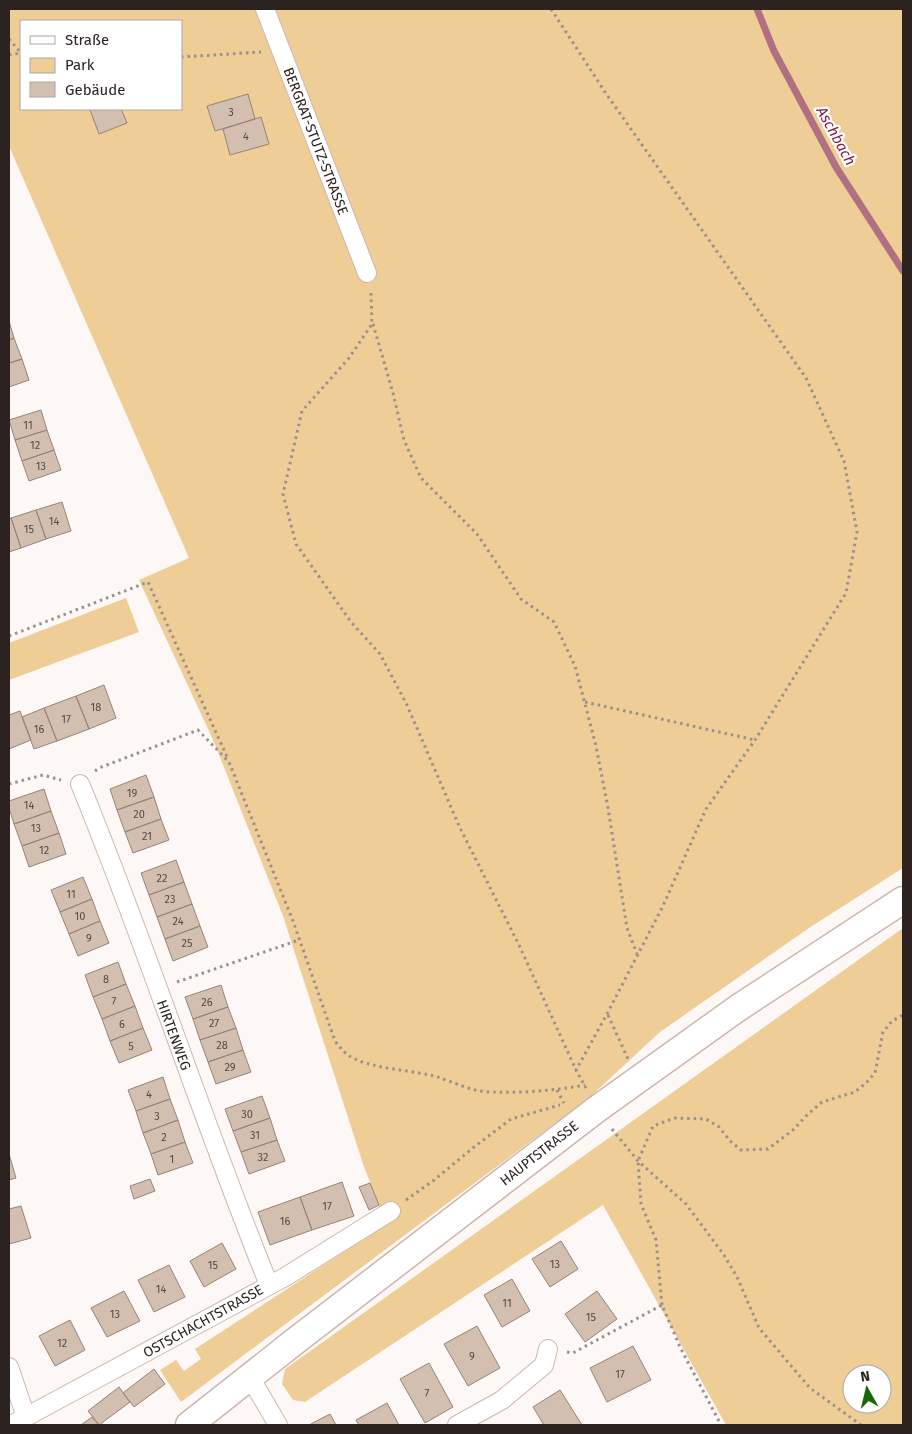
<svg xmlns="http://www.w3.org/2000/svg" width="912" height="1434" font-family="'Fira Sans',sans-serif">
	<rect width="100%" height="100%" fill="#fdf8f6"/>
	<path fill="#eecd96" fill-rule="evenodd" d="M9,9H903V868L812,926L660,1032L590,1097L181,1402L160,1370L176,1360L184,1371L201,1359L195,1349L388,1223L380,1208L363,1164L283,916L214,742L139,580L189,558L9,146ZM21,21H181V109H21Z
		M126,598L139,632L9,680V643Z
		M903,928V1425H726L603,1205L305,1402L293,1400L282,1384L285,1369ZM852,1374H882V1404H852Z"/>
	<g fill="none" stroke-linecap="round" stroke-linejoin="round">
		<path stroke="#af7081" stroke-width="7" d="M757,9L774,51L836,167L903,271"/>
	</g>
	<path fill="#d2bfb0" stroke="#958376" d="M248,94L255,119L215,131L207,106Z
		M93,109H121L127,123L99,134L90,110Z
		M261,117L269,144L230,155L223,129Z
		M9,321L14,338L9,340Z
		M14,338L22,359L9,363V340Z
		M22,359L29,380L9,387V363Z
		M41,410L47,430L15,440L9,420Z
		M47,430L54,450L22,461L15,440Z
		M54,450L61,470L29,481L22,461Z
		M62,502L71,531L46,539L36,510Z
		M36,510L46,539L21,548L11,518Z
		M11,518L21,548L9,552V519Z
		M104,685L116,718L89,729L76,696Z
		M76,696L89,729L57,741L44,708Z
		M44,708L57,741L34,749L22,717Z
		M20,711L31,740L9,749V715Z
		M146,775L154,797L117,810L110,789Z
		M44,789L51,811L14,824L9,808V801Z
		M154,797L161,819L125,832L117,810Z
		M51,811L59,833L22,846L14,824Z
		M161,819L169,840L133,853L125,832Z
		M59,833L66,854L29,867L22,846Z
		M176,860L184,882L149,895L141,873Z
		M83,877L92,899L60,912L51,890Z
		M184,882L192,904L157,917L149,895Z
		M92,899L100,921L69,934L60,912Z
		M192,904L200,926L165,939L157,917Z
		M100,921L109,943L78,956L69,934Z
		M200,926L208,947L173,961L165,939Z
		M118,962L126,984L93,997L85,975Z
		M126,984L135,1006L102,1019L93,997Z
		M221,985L228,1007L193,1019L185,997Z
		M135,1006L143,1028L110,1041L102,1019Z
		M228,1007L236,1028L200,1040L193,1019Z
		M143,1028L152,1050L119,1063L110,1041Z
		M236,1028L243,1050L208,1062L200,1040Z
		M243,1050L251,1072L216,1084L208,1062Z
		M163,1077L170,1099L136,1111L128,1090Z
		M262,1096L270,1118L233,1131L225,1109Z
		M170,1099L178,1120L143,1133L136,1111Z
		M270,1118L277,1140L241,1152L233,1131Z
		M178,1120L185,1142L151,1154L143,1133Z
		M277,1140L285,1161L249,1174L241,1152Z
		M185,1142L193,1163L158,1175L151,1154Z
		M9,1154L16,1178L9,1180Z
		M150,1179L155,1191L134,1199L130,1186Z
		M342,1182L354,1216L312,1230L300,1197Z
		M370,1183L379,1205L369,1210L359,1187Z
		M300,1197L312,1230L270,1245L258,1212Z
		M21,1206L31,1238L9,1244V1209Z
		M561,1241L578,1269L550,1287L532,1259Z
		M222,1243L236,1269L204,1287L190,1261Z
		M169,1265L185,1297L154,1312L138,1280Z
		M512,1279L530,1311L502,1327L484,1295Z
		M124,1291L140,1321L107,1337L91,1308Z
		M597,1291L617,1319L585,1342L565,1314Z
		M70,1320L85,1350L55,1366L39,1336Z
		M477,1326L500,1368L468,1386L444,1344Z
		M633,1346L651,1380L607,1402L590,1368Z
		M429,1363L453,1407L425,1423L400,1379Z
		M154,1369L165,1384L134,1407L123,1393Z
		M119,1387L130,1402L99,1425L88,1411Z
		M560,1390L582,1425H544L533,1407Z
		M387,1403L399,1425H359L356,1420Z
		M330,1414L336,1425H309Z
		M92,1417L99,1425H81Z"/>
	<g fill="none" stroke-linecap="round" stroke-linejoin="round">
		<g stroke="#cdb6ad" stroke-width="20">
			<path id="minor" d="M265,9L367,273
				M80,784C148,949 202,1120 269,1285
				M9,1367L26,1417
				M250,1377L278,1425
				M11,1425L285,1277L391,1211
				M457,1425L502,1400L544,1365L548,1349"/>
		</g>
		<g stroke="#cdb6ad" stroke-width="29">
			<path id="secondary" d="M189,1425L294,1342L597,1109L738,1008L903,900"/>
		</g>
		<path stroke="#98918f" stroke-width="3" stroke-dasharray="2.5 4" stroke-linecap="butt" d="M551,9L607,95L806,378L844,461L857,532L846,593L755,740L706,809L663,906L607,1014L576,1070
			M9,39L21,53
			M9,55L21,53
			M181,57L261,52
			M371,293L372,324L349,358L302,411L283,494L296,544L351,622L380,654L407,705L460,828L519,945L576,1070L586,1088
			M373,324L393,393L404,440L421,478L477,534L521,599L554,622L575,666L596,746L608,808L627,928L637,954
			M9,636L148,582L228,759
			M585,702L755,740
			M95,771L99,768L198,730L229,762L293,921L335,1041C341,1049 346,1055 355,1059C377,1069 409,1070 434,1076C452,1081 469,1091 489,1092C521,1093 553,1091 585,1085
			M9,784L43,775L61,780
			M177,982L299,940
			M608,1015L628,1059
			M557,1090L564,1103
			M612,1129L638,1161L686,1204L724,1255L737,1277L759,1328L810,1388L861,1425
			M406,1200L433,1181L474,1147L511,1119L560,1105
			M662,1305L656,1240L641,1204L638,1161L653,1126L675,1118L706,1119L719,1127L730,1141L741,1150L768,1149L793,1130L807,1115L822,1102L855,1092L867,1082L875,1073L883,1032L892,1021L903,1015
			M567,1352L573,1353L662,1305L680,1347L721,1425"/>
		<use href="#minor" stroke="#fff" stroke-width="18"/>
		<use href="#secondary" stroke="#fff" stroke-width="26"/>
	</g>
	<g text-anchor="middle" stroke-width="4.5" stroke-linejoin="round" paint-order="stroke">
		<g font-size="11" fill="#564a44">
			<text x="231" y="116">3</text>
			<text x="246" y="140">4</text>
			<text x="28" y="429">11</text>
			<text x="35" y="449">12</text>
			<text x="41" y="470">13</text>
			<text x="54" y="525">14</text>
			<text x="29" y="533">15</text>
			<text x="96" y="711">18</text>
			<text x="66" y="723">17</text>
			<text x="39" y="733">16</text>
			<text x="132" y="797">19</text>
			<text x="29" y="809">14</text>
			<text x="139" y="818">20</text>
			<text x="36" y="832">13</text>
			<text x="147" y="840">21</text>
			<text x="44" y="854">12</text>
			<text x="162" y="882">22</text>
			<text x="71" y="898">11</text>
			<text x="170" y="903">23</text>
			<text x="80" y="920">10</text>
			<text x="178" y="925">24</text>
			<text x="89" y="942">9</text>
			<text x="187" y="947">25</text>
			<text x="106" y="983">8</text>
			<text x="114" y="1005">7</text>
			<text x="207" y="1006">26</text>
			<text x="214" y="1027">27</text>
			<text x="122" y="1028">6</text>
			<text x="222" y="1049">28</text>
			<text x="131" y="1050">5</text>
			<text x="230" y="1071">29</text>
			<text x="149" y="1098">4</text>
			<text x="247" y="1118">30</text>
			<text x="157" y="1120">3</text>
			<text x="255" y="1139">31</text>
			<text x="164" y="1141">2</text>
			<text x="263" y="1161">32</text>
			<text x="172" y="1163">1</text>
			<text x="327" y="1210">17</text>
			<text x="285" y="1225">16</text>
			<text x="555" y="1268">13</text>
			<text x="213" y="1269">15</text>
			<text x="161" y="1293">14</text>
			<text x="507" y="1307">11</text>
			<text x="115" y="1318">13</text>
			<text x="591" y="1321">15</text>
			<text x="62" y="1347">12</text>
			<text x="472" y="1360">9</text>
			<text x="620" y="1378">17</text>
			<text x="427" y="1397">7</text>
		</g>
		<g font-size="14" fill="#2c2320" stroke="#fff">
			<text transform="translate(316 141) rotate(69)" y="5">BERGRAT-STUTZ-STRASSE</text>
			<text transform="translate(174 1035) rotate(70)" y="5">HIRTENWEG</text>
			<text transform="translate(539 1153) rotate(-38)" y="5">HAUPTSTRASSE</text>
			<text transform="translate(203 1321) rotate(-29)" y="5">OSTSCHACHTSTRASSE</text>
		</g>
		<g font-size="15" font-style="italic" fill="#801c46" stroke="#fff">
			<text transform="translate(836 136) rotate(61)" y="5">Aschbach</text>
		</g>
	</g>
	<rect width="912" height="1434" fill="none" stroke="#2c2320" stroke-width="20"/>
	<rect x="20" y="20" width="162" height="90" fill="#ffffff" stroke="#aba7a6"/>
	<rect x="30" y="36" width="25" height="8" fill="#ffffff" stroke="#aba7a6"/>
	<text x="65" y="45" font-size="15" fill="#2c2320">Straße</text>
	<rect x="30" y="58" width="25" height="15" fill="#eecd96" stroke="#aba7a6"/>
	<text x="65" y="70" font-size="15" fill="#2c2320">Park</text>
	<rect x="30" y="82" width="25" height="15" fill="#d2bfb0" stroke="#aba7a6"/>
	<text x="65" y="95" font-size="15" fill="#2c2320">Gebäude</text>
	<g transform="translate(867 1389) rotate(352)"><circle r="24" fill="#ffffff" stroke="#aba7a6"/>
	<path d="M0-4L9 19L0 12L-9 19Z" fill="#186707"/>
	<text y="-8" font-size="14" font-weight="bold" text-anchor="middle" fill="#2c2320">N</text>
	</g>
</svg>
